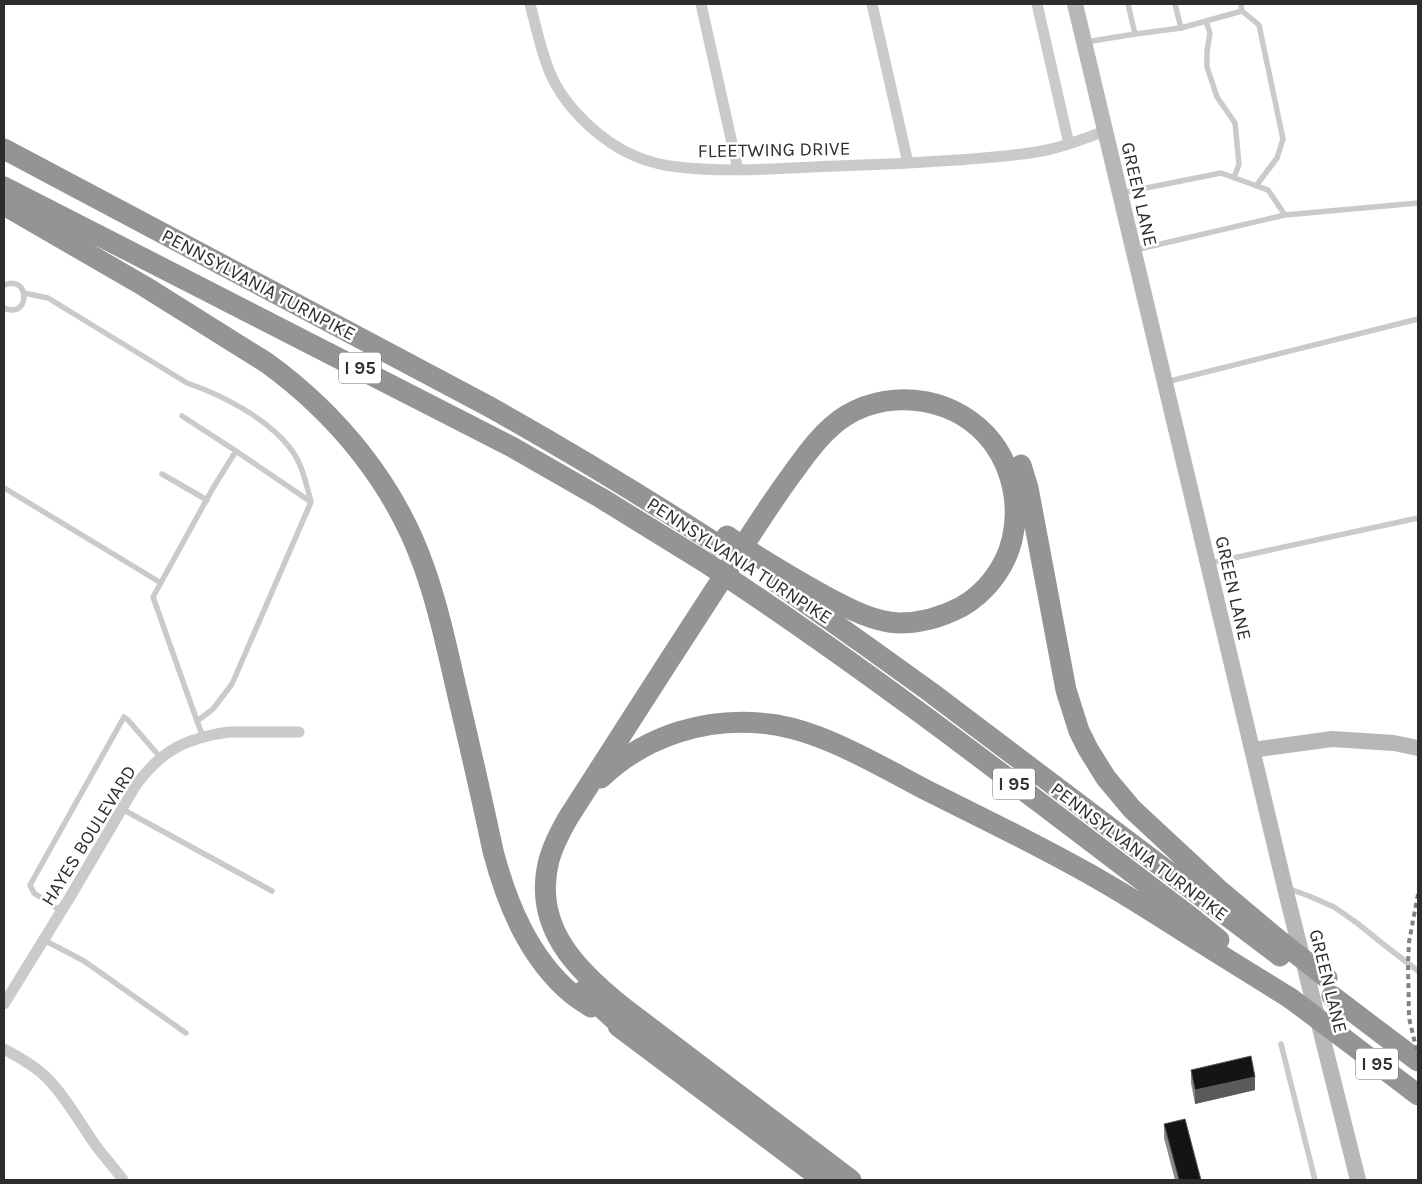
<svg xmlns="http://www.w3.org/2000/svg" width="1422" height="1184" font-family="Karla,sans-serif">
	<rect width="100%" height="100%" fill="#fff"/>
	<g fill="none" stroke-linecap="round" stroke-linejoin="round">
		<path stroke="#cacaca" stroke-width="5.5" d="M1128,4L1135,34L1181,28L1242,11
			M1175,4L1181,28
			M1241,4L1242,11L1259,25L1283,139L1277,158L1256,186
			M1206,21L1210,33L1207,51V67L1217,97L1235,123L1239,164L1234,178
			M1086,42L1135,34
			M1121,193L1221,173L1268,190L1285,215
			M1135,250L1285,215L1418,203
			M4,285C31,274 30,320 4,308
			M24,293L48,298L187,383C222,395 267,418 290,448C302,463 306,483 311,502
			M1166,382L1418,319
			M182,416L236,451
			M162,474L207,500
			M6,489L161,583
			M1210,563L1418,518
			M197,721L213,709L232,684L311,502L236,451L213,488L153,597L197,721L203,737
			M122,809L272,891
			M1287,888L1309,896L1334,907L1357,923L1378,940L1418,971
			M61,911L34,893L30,885L124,717L128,720L160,757
			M44,940L84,961L186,1033
			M1281,1044L1315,1180"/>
		<path stroke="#cacaca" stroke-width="11" d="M530,4C536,27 541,51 550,73C562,101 586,126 611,143C630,156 655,165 678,167C730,173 784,168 836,166C877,165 917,163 957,160C987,158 1018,156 1047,150C1067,146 1086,138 1105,131
			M701,4L738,170
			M872,4L908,163
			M1037,4L1069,144
			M4,1004L70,897L136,785C162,750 186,738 229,732H299
			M4,1049C18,1057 34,1065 46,1077C65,1096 79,1121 94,1143C103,1156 114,1167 123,1180"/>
		<path stroke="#b7b7b7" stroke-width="16" d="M1075,4L1285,888L1358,1180
			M1252,750L1332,739L1394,743L1418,748"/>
		<path stroke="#949494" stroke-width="21" d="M4,149L488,406C567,450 644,497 720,546
			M4,187L512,447L601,498L708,564
			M4,205L144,286L267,363C337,414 395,484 424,567C439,609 448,653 458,696C470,747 482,799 493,851C507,904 529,958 572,994C578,999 585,1003 591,1007
			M1021,465L1028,488L1066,690L1079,731L1088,749L1106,778L1132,809L1218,889L1275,937
			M749,551C773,566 798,581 823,595C846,607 872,622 899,623C920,623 942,617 961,607C986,593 1005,568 1012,540C1020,507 1013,470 993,443C959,398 894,387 847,415C824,429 807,453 792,474C770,504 749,537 729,568C675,651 621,735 568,818C560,832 553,845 549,860C532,926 576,970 624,1008L851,1180
			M730,579C888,684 1037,801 1188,915L1219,940
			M776,582L865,645L929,691L1280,956
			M601,778C646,735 708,716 769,724C821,730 880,766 926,790C986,820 1047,849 1105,883C1131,898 1156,914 1181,930C1217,953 1253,975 1290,998
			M583,991L629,1033
			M1332,996L1418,1061
			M618,1026L823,1180
			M1342,1037L1418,1095"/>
		<path stroke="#828282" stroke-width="4" stroke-dasharray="5 4" stroke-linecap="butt" d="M1418,894L1409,942L1408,964L1409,1018L1418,1056"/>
		<path stroke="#949494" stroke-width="21" d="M727,536L749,551
			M708,564L730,579
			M1275,937L1327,978
			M1290,998L1342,1037"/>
	</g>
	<path fill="#8a8a8a" d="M1191,1070L1255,1090L1195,1104L1191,1083Z
		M1164,1124L1201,1180H1175L1164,1138Z"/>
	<path fill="#5a5a5a" d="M1255,1077V1090L1195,1104V1090Z"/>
	<path fill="#141414" stroke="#5a5a5a" d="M1251,1056L1255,1077L1195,1090L1191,1070Z
		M1185,1119L1201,1180H1179L1164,1124Z"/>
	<g text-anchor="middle" stroke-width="5" stroke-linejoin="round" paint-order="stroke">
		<g fill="#fff" stroke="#6c6c6c" stroke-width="1">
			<rect x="339" y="352.5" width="42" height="31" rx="4"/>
			<rect x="993" y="768.5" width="42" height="31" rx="4"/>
			<rect x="1356" y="1048.5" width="42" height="31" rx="4"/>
		</g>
		<g font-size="18" font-weight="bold" fill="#2d2d2d">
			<text x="360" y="374">I 95</text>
			<text x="1014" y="790">I 95</text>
			<text x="1377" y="1070">I 95</text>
		</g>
		<g font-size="19" fill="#2d2d2d" stroke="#fff">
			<text transform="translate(774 149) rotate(-1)" y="7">FLEETWING DRIVE</text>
			<text transform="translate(1140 194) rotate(77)" y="7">GREEN LANE</text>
			<text transform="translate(259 284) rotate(28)" y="7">PENNSYLVANIA TURNPIKE</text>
			<text transform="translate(740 560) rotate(33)" y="7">PENNSYLVANIA TURNPIKE</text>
			<text transform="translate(1234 588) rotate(77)" y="7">GREEN LANE</text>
			<text transform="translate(88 835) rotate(-58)" y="7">HAYES BOULEVARD</text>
			<text transform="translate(1140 851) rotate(37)" y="7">PENNSYLVANIA TURNPIKE</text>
			<text transform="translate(1329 981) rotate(76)" y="7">GREEN LANE</text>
		</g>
	</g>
	<rect width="1422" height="1184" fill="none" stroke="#2d2d2d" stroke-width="10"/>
</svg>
